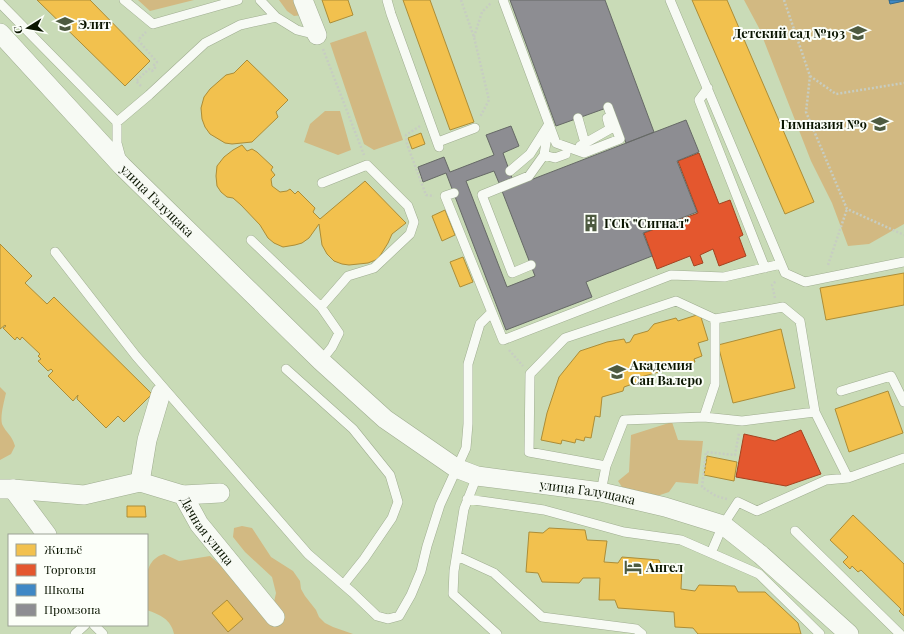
<svg xmlns="http://www.w3.org/2000/svg" width="904" height="634" font-family="'Playfair Display',serif">
	<rect width="100%" height="100%" fill="#c9dbb7"/>
	<path fill="#d2b982" d="M138,0H194L150,11Z
		M279,0H308L302,15L294,16L287,11Z
		M744,0H904V224L869,244L848,246L832,203L811,161L759,28Z
		M366,31L403,140L374,150L364,144L330,43Z
		M325,111H340L351,150L338,155L304,142L310,124Z
		M0,387L6,393C4,402 0,416 2,424C6,433 12,435 15,446L11,454L0,460Z
		M672,422L678,440L703,441L698,484L676,482L669,492L657,496L622,487L618,481L629,472L631,435Z
		M242,526L252,528L271,557L293,571L300,581L301,589L305,596L316,610L319,617L325,623L333,627L353,634H174C171,619 160,615 147,610C147,591 140,561 164,554L179,561L210,556L273,610L274,602L276,593L272,577L245,552L233,537L234,528Z"/>
	<path fill="#f2c14e" stroke="#ac8d37" d="M37,0H90L150,61L125,86Z
		M322,0H348L353,15L330,23Z
		M403,0H430L474,122L450,130Z
		M692,0H727L814,202L785,214Z
		M247,60L288,100L276,112L278,117L252,142L232,144L225,143L210,134L205,127L202,119L201,108L204,97L210,89L226,75L234,73Z
		M421,133L425,144L412,149L408,138Z
		M242,145L247,151L252,149L257,152L273,167L271,170L275,175L271,179L272,186L280,192L287,191L290,189L295,194L298,191L315,208L313,212L320,219L365,181L406,223L392,234L388,243L378,259L368,263L349,265L342,264L334,261L327,254L322,245L319,224L309,238L302,243L295,245L283,247L274,243L268,238L260,225L241,205L233,198L227,197L221,192L217,186L216,176L217,166L224,157L233,150Z
		M445,210L455,235L442,241L432,216Z
		M0,244L32,276L25,283L47,304L54,297L152,394L124,422L118,416L106,428L77,399L78,395L73,401L48,376L53,371L51,369L48,371L38,361L41,359L38,356L40,354L22,337L20,340L17,337L15,340L3,328L6,326L5,325L0,329Z
		M463,257L473,282L460,287L450,262Z
		M904,273V305L826,320L820,288Z
		M700,314L708,340L698,343L702,356L694,359L695,362L637,378L638,382L624,387L623,391L602,397L600,417L595,416L591,438L585,437L584,441L576,439L575,443L562,440L561,444L541,440L547,413L559,377L580,351L607,342L624,339L626,343L630,342L634,335L648,331L654,324L676,318L678,321Z
		M781,329L795,388L733,403L718,345Z
		M888,391L903,433L849,452L835,409Z
		M707,456L737,462L734,481L704,475Z
		M127,506H145L146,517H127Z
		M853,515L904,564V616L899,611L901,609L861,570L858,572L852,566L850,569L843,562L848,557L830,540Z
		M549,528L585,530L587,540L607,541L604,562L618,563L622,557L659,560L662,567L682,568L681,589L695,591L699,585L735,586L738,592H765L798,623L801,634H698L693,628L675,627L674,612L618,608L615,600H599L600,578H583L579,583L542,582L538,573L526,572L529,532L543,533Z
		M227,600L243,619L228,632L212,613Z"/>
	<path fill="#e4572e" stroke="#a34320" d="M699,153L719,204L730,200L743,235L739,237L746,256L719,266L713,249L700,255L703,263L694,266L690,256L657,269L644,233L698,213L678,161Z
		M801,430L821,474L786,486L736,477L744,434L775,441Z"/>
	<path fill="#3f88c5" stroke="#2f668a" d="M889,0H904V1L890,4Z"/>
	<path fill="#8d8d92" stroke="#666966" d="M510,0H605L654,132L626,143L612,106L556,126Z
		M686,120L699,152L677,161L697,212L643,233L652,256L586,282L592,297L506,330L446,173L423,182L418,167L444,157L450,172L494,155L486,135L511,126L519,146L503,153L512,178L499,183L494,171L466,181L507,287L535,276L502,191Z"/>
	<g fill="none" stroke-linecap="round" stroke-linejoin="round">
		<g stroke="#9fad90" stroke-width="10">
			<path id="lane" d="M124,0L153,24L238,0
				M260,0L276,17L297,30L317,35
				M387,0L391,14L439,147
				M503,0L556,143L584,153L620,139L608,107
				M670,0L785,273L805,282L904,262
				M0,3L117,122L149,95L205,43L240,25L276,17
				M708,88L699,100L765,268
				M578,118L585,143
				M117,122V143L121,158
				M438,142L475,128
				M580,146L610,129L607,118
				M544,155L555,158L566,154
				M510,171L530,154L549,124L544,155L529,176L482,195L512,273L531,265
				M454,193L445,196L503,340L671,275L724,277L781,264
				M251,240L321,307
				M55,252L136,356L308,554L353,593L377,616L388,619L399,616L411,595L421,571L427,546L440,505L466,448L468,424V364L480,324L491,313
				M715,319V384L704,417L742,421L815,412
				M321,361L332,347L339,333L321,307L348,276L374,268L410,234L414,222L408,206L367,165L322,183
				M286,369L353,429L390,475L398,502L392,518L364,559L344,584
				M841,391L891,376L904,402
				M606,466L529,452L530,374L565,338L676,301L715,319L783,307L800,321L815,412L848,478L904,458
				M477,476L464,509L454,571L453,594L497,634
				M601,492L606,466L624,420L704,417
				M467,499L544,510L624,532L681,540L759,574L820,634
				M795,531L900,634
				M711,553L723,525L738,502L757,511L826,480L848,478
				M457,556L494,573L542,617L636,629L642,634
				M94,625L103,634
				M75,634L85,625"/>
		</g>
		<g stroke="#9fad90" stroke-width="20">
			<g id="street">
				<path d="M303,0L317,35"/>
				<path id="s1" d="M0,33L122,166L321,361L385,419L456,468L477,476L601,492L665,507L723,525L761,555L849,634"/>
				<path d="M140,482L147,440L161,393"/>
				<path id="s2" d="M0,489H13L84,495L140,482L183,495L199,524L275,617"/>
				<path d="M13,489L47,535"/>
				<path d="M183,495L220,493"/>
			</g>
		</g>
		<path stroke="#c7cdc2" stroke-width="2.5" stroke-dasharray="2 2" stroke-linecap="butt" d="M461,0L474,37L489,100L480,117
			M784,0L810,76L806,112L847,209L904,235
			M474,37L482,12L491,3
			M323,49L364,155
			M810,76L836,94L904,83
			M141,86L136,81L149,69L152,71L155,68L153,66L157,62L138,40L146,32
			M420,126L406,135L407,144L426,195L434,196
			M828,265L847,209
			M775,298L772,285L776,281
			M509,350L523,366
			M727,499L716,496L702,487L706,452L735,455L739,433"/>
		<use href="#lane" stroke="#f7faf4" stroke-width="9"/>
		<use href="#street" stroke="#f7faf4" stroke-width="19"/>
	</g>
	<defs>
		<g id="school-bare" transform="scale(1.38)"><path d="M0-5L7-2L0 1L-7-2ZM-4 1L0 2.5L4 1V4Q0 6-4 4Z" fill="#4d5a40" stroke="#fcfff9" stroke-width="2.5" paint-order="stroke"/></g>
		<g id="building-bare" transform="scale(1.38)"><path d="M-4-6H4V6H1V3H-1V6H-4ZM-2.5-4.3h1.7v1.8h-1.7ZM.8-4.3h1.7v1.8H.8ZM-2.5-1h1.7V.8h-1.7ZM.8-1h1.7V.8H.8Z" fill="#4d5a40" stroke="#fcfff9" stroke-width="2.5" paint-order="stroke"/></g>
		<g id="university-bare" transform="scale(1.38)"><path d="M0-5L7-2L0 1L-7-2ZM-4 1L0 2.5L4 1V4Q0 6-4 4Z" fill="#4d5a40" stroke="#fcfff9" stroke-width="2.5" paint-order="stroke"/></g>
		<g id="hotel-bare" transform="scale(1.38)"><path d="M-6-4.5h1.5V1H6V5H4.5V3h-9V5H-6ZM-4 0a1.8 1.8 0 1 1 3.6 0ZM.5 0V-2.5h3Q6-2.5 6 0Z" fill="#4d5a40" stroke="#fcfff9" stroke-width="2.5" paint-order="stroke"/></g>
	</defs>
	<g fill-rule="evenodd">
		<use href="#school-bare" x="65" y="24"/>
		<use href="#school-bare" x="858" y="33"/>
		<use href="#school-bare" x="880" y="124"/>
		<use href="#building-bare" x="591" y="223"/>
		<use href="#university-bare" x="617" y="372"/>
		<use href="#hotel-bare" x="633" y="567"/>
	</g>
	<g text-anchor="middle" stroke-width="4" stroke-linejoin="round" paint-order="stroke">
		<g font-size="13" font-weight="bold" fill="#0a1500" stroke="#fcfff9" text-anchor="start">
			<text x="78" y="29">Элит</text>
			<text x="845" y="38" text-anchor="end">Детский сад №193</text>
			<text x="867" y="129" text-anchor="end">Гимназия №9</text>
			<text x="604" y="228">ГСК "Сигнал"</text>
			<text x="630" y="370">Академия<tspan x="630" dy="15">Сан Валеро</tspan></text>
			<text x="646" y="572">Ангел</text>
		</g>
		<g font-size="13" fill="#0a1500" stroke="#fcfff9">
			<text dy="5" stroke="none"><textPath href="#s1" startOffset="230">улица Галущака</textPath></text>
			<text dy="5" stroke="none"><textPath href="#s1" startOffset="766">улица Галущака</textPath></text>
			<text dy="5" stroke="none"><textPath href="#s2" startOffset="230">Дачная улица</textPath></text>
		</g>
	</g>
	<rect x="8" y="534" width="140" height="92" fill="#fcfff9" stroke="#9ba195"/>
	<rect x="16" y="544" width="20" height="12" fill="#f2c14e" stroke="#9ba195"/>
	<text x="44" y="554" font-size="12" fill="#0a1500">Жильё</text>
	<rect x="16" y="564" width="20" height="12" fill="#e4572e" stroke="#9ba195"/>
	<text x="44" y="574" font-size="12" fill="#0a1500">Торговля</text>
	<rect x="16" y="584" width="20" height="12" fill="#3f88c5" stroke="#9ba195"/>
	<text x="44" y="594" font-size="12" fill="#0a1500">Школы</text>
	<rect x="16" y="604" width="20" height="12" fill="#8d8d92" stroke="#9ba195"/>
	<text x="44" y="614" font-size="12" fill="#0a1500">Промзона</text>
	<g transform="translate(28 28) rotate(259)" stroke="#fcfff9" stroke-width="3" paint-order="stroke">
	<path d="M0-3L7 15L0 10L-7 15Z" fill="#0a1500"/>
	<text y="-6" font-size="11" font-weight="bold" text-anchor="middle" fill="#0a1500">С</text>
	</g>
</svg>
